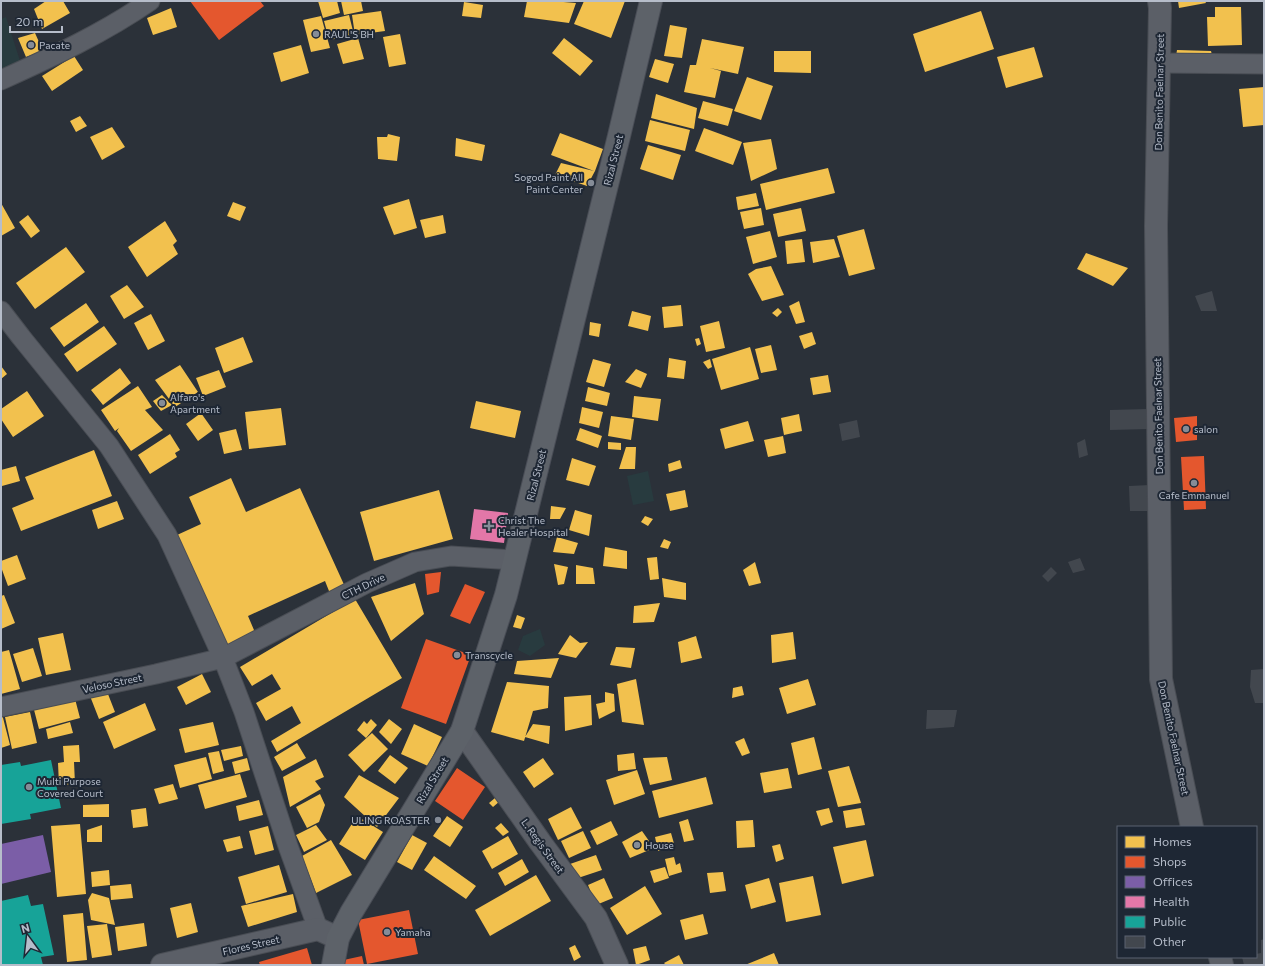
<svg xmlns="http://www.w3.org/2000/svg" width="1265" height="966" font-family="Commissioner,sans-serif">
	<rect width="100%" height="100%" fill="#2b3139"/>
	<path fill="#283b3f" d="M6,17L21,64L1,72V19Z
		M648,471L654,501L633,505L627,476Z
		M540,629L545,645L530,656L518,650L523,636Z"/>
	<path fill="#f2c14e" d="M46,1H63L70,13L42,29L34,9Z
		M318,1H337L340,13L323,18Z
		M341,1H361L363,11L344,15Z
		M527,1H551L576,3L569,23L524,17Z
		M584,1H625L611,38L574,24Z
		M1178,1H1205L1206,3L1179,8Z
		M464,2L483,5L481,18L462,16Z
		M1215,7H1241L1242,45L1208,46L1207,17H1215Z
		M171,8L177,27L153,35L147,18Z
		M381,11L385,31L355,35L352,15Z
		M981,11L994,49L925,72L913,34Z
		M349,15L354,35L329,40L324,21Z
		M321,16L330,48L311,52L303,20Z
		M670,25L687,28L682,58L664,56Z
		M35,33L43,51L26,57L18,38Z
		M400,34L406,64L389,67L383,37Z
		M358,38L364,59L343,64L337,44Z
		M564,38L593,61L580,76L552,53Z
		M702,39L744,47L738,74L710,68L721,71L715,98L684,92L690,65H696Z
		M301,45L309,73L281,82L273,53Z
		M1034,47L1043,77L1006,88L997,57Z
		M1177,50L1211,51L1215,67L1174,68Z
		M774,51H811V73L774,72Z
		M74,56L83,70L52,91L42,76Z
		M655,59L674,64L668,83L649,77Z
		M747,77L773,86L761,120L734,111Z
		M1264,87V125L1243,127L1239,89Z
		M656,94L697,108L694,129L651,118Z
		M703,101L733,109L728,126L698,118Z
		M80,116L87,126L76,132L70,121Z
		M650,120L690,130L685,151L645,141Z
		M112,127L125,147L102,160L90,137Z
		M704,128L742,142L733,165L695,151Z
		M560,133L603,149L595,171L587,186L555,175L561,163L594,171L551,155Z
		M388,134L400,137L397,161L378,159L377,137H387Z
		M456,138L485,145L482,161L455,156Z
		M771,139L777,169L751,181L743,143Z
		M648,145L681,155L673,180L640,169Z
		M828,168L835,193L766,210L760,184Z
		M756,193L759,206L738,210L736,197Z
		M409,199L417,228L394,235L383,207Z
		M233,202L246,207L240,221L227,216Z
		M1,203L15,228L1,236Z
		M761,208L764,225L744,229L740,212Z
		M801,208L806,231L778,237L773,214Z
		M28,215L40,231L31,238L19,222Z
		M443,215L446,233L425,238L420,220Z
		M165,221L177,241L173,245L178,254L147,277L128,247Z
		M864,229L875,269L849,276L837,236Z
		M770,231L777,257L753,264L746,237Z
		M802,239L805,262L787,264L785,241Z
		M834,239L840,257L813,263L810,242Z
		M66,247L85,272L35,309L16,283Z
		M1086,253L1128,268L1113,286L1077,269Z
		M771,266L784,295L762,301L748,274L756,269Z
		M127,285L144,307L124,319L110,296Z
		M799,301L805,322L796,324L789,306Z
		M86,303L99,322L64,347L50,328Z
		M681,305L683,326L664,328L662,307Z
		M778,308L782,312L777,317L772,313Z
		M632,311L651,316L648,331L628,326Z
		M151,314L165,341L148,350L134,323Z
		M719,321L725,348L706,352L700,326Z
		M590,322L601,324L599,337L589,335Z
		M104,326L117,344L77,372L64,354Z
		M812,332L816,344L804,349L799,336Z
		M243,337L253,362L224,373L215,348Z
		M699,338L701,344L697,346L695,339Z
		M771,345L777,370L761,373L755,349Z
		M750,347L759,379L721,390L712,359Z
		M669,358L686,361L684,379L667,377Z
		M593,359L611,364L604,387L586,382Z
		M710,359L712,367L708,369L703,362Z
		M180,365L198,392L175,407L155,380Z
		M1,366L7,374L1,379Z
		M120,368L131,383L103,405L91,390Z
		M636,369L647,374L641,388L625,382Z
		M219,370L226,387L203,396L196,378Z
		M828,375L831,392L813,395L810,378Z
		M138,386L152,407L145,410L163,430L131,451L117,431L119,428L115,431L101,410Z
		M588,387L610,393L607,406L585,401Z
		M27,391L44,416L13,437L1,419V409Z
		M162,395L172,405L161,411L153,401Z
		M634,396L661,399L658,421L632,417Z
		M476,401L521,411L515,438L470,428Z
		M582,407L603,412L599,428L579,423Z
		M281,408L286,445L249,449L245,412Z
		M201,413L213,430L198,441L186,424Z
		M799,414L802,431L784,435L781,418Z
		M611,416L634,419L631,440L608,436Z
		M748,421L754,441L725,449L720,429Z
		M580,428L602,436L598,448L576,440Z
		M236,429L242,450L224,454L219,433Z
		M170,434L180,450L175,453L177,457L150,474L138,455Z
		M783,436L786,453L768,457L764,440Z
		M608,442L621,443V450L608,449Z
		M626,447H636L635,469H619Z
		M94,450L112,496L21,531L12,508L34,499L25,477Z
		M572,458L596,466L589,486L566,480Z
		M680,460L682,468L669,472L668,464Z
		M16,466L20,481L2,486L1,470Z
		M231,478L246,512L300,488L346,589L331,596L325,581L248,616L257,637L229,650L177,535L201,524L189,497Z
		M439,490L453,539L374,561L360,512Z
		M685,490L688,507L670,511L666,494Z
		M117,501L124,519L98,529L92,510Z
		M551,506L566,508L560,519H550Z
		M575,510L592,515L589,536L569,530Z
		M645,516L653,519L648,526L641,522Z
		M557,537L578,543L574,554L553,552Z
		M664,539L671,542L668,549L660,547Z
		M605,547L627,551V569L603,566Z
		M17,555L26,579L8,586L1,567V561Z
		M657,557L659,579L650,580L647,558Z
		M755,562L761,583L749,586L743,570Z
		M554,564L568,567L564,584L558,585Z
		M576,565L593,568L595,584H576Z
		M662,578L686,583V600L664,597Z
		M415,583L424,614L391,641L371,597Z
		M4,595L15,623L1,629V596Z
		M355,599L402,678L277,752L271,741L301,723L292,706L266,721L256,703L281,689L272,674L252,686L240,667Z
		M660,603L654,622L633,623L634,606Z
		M517,615L525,618L521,629L513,627Z
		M793,632L796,659L772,663L771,635Z
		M63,633L71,670L46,675L38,638Z
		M570,635L580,643L588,642L576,658L558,654Z
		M696,636L702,658L681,663L678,642Z
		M616,647L635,648L631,668L610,665Z
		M33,648L42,676L22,682L13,654Z
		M9,650L20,689L1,694V652Z
		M559,658L551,678L514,674L517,661Z
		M202,674L211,692L186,705L177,687Z
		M636,679L644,725L622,722L617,684Z
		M808,679L816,705L787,714L779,688Z
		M507,682L549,686L548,708L533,711L524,741L491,732Z
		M742,686L744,695L732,698L733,688Z
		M106,689L115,712L99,719L90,696Z
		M605,692L614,694L615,711L599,719L596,704L605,702Z
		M74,695L80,718L39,729L33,706Z
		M591,695L592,725L565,731L564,697Z
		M145,703L156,730L114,749L103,722Z
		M1,710L10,745L1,748Z
		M30,712L37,743L12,749L5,717Z
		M371,719L377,725L366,738L357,730L364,721L367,724Z
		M389,719L402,729L391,744L379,732Z
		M70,722L73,733L48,739L46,729Z
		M213,722L219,745L185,753L179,729Z
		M414,724L442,737L428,766L401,754Z
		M533,724L550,726L549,744L525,737Z
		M372,733L388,749L364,772L348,755Z
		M814,737L822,769L798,775L791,743Z
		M744,738L750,753L742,756L735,742Z
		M297,743L306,758L282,771L274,757Z
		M79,745L80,762H74L75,784L59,785L58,763L64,762L63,746Z
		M241,746L243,756L224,761L221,750Z
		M219,751L224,771L213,774L208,753Z
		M634,753L636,769L618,771L617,755Z
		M390,755L408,768L395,784L378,771Z
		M206,757L212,779L180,788L174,765Z
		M667,757L672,780L650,785L643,758Z
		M247,758L250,770L235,774L232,762Z
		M543,758L554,774L534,788L523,772Z
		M316,759L324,777L315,781L321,789L290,807L283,777Z
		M849,766L861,803L838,807L828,771Z
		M788,768L792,788L764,793L760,773Z
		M637,770L645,794L614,805L606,780Z
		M240,774L247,797L205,809L198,785Z
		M359,775L399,798L377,827L344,797Z
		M706,777L713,804L659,818L652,791Z
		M173,784L178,799L159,804L154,789Z
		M320,794L325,805L319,822L307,828L296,807Z
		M495,798L500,801L493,807L489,803Z
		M259,800L263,815L239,821L236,806Z
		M109,804V817H83V805Z
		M571,807L582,828L558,840L548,819Z
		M146,808L148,826L133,828L131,810Z
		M829,808L833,822L821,826L816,811Z
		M861,808L865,825L846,828L843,811Z
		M357,816L383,832L365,860L339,844Z
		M447,816L463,827L450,847L433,836Z
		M688,819L694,840L684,842L679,822Z
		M753,820L755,847L737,848L736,821Z
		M611,821L618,835L597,845L590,831Z
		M501,823L509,832L503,836L495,828Z
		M80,824L86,894L57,897L51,826Z
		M102,825V842H87V830Z
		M316,825L327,840L304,852L296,835Z
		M268,826L274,850L255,855L249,831Z
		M583,831L591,848L569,858L561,841Z
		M642,831L654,848L630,858L622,842Z
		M671,833L675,847L658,851L655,837Z
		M412,835L427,843L412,870L397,862Z
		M240,836L243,848L227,852L223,840Z
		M508,836L518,854L492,869L482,851Z
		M331,840L352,875L316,893L302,856Z
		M866,840L874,876L842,884L833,847Z
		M780,844L784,859L776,862L772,846Z
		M596,855L602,870L575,879L570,864Z
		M434,856L476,886L466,899L424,870Z
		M674,857L676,865L680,863L682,872L669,876L665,859Z
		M522,859L529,872L505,886L498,873Z
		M279,865L287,892L246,904L238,877Z
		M665,867L669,878L654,883L650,871Z
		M109,870L110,885L92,887L91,872Z
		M723,872L726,891L710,893L707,873Z
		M536,875L551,901L490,936L475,910Z
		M813,876L821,915L786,922L779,883Z
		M604,878L613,898L596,905L588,885Z
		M769,878L776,902L751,909L745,885Z
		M131,884L133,898L111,900L110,886Z
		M645,886L662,914L627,935L610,908Z
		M92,893L109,898L115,925L91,920L88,900Z
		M293,894L297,912L248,927L241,906Z
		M191,903L198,932L177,938L170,908Z
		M83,913L87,960L67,962L63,915Z
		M703,914L708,934L685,940L680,920Z
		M144,923L147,946L118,951L115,927Z
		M107,924L112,955L92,958L87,926Z
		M575,945L581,957L574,961L569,948Z
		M646,946L650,960L636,965L633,949Z
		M774,953L779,965H745Z
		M679,955L684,965H666L664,963Z"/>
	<path fill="#e4572e" d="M190,1H260L264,6L219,40Z
		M1197,416V440L1176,442L1174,418Z
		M1204,456L1206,509L1184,510L1181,457Z
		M441,572L439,592L427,595L425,574Z
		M465,584L485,592L470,624L450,616Z
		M426,639L471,655L446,724L401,708Z
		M457,768L485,787L463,820L435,801Z
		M409,910L418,954L367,964L358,920Z
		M307,948L312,965H260L259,962Z
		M362,956L364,965H340L339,961Z"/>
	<path fill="#7b5ea7" d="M43,835L51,872L1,884V844Z"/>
	<path fill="#e377a8" d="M474,509L508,513L504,543L470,539Z"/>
	<path fill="#17a398" d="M51,760L61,808L30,814L31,819L1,824V765L20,762L21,766Z
		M28,895L31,906L43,904L54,955L41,957L43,965H1V901Z"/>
	<path fill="#42474e" d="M1212,291L1217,311H1201L1195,296Z
		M1149,409V429L1110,430V410Z
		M857,420L860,437L842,441L839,424Z
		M1085,439L1088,455L1079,458L1077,443Z
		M1150,485L1151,511H1130L1129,486Z
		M1080,558L1085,570L1073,573L1068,562Z
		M1051,567L1057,573L1048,582L1042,576Z
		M1264,669V703H1255L1250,687L1251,670Z
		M927,710H957L954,727L926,729Z
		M1264,939V965H1244L1242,957H1256V954L1261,953V940Z"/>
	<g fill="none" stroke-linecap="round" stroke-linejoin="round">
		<g stroke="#494d54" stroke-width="21">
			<path id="minor" d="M1159,63L1264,64
				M1,80C52,57 104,33 150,1
				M1,311L21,337L109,446L167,535L223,658L244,712L288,846L318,929
				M1,707L156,674L223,658L367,583L415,562L451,556L515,560"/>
		</g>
		<g stroke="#494d54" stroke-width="24">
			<path id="tertiary" d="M1159,1L1160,8L1156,226L1161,679L1192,827
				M462,731L540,842L596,918L617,965
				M1220,957L1222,965
				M162,965L318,929L338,938"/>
		</g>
		<g stroke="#494d56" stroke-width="24">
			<path id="primary" d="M333,965L338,938L351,913L462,731L506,595L619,136L651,1"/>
		</g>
		<use href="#minor" stroke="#5b5f67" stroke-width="19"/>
		<use href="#tertiary" stroke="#5b5f67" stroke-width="22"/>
		<use href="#primary" stroke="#5d6269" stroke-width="22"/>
	</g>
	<g fill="#858c97" stroke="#1e2734" stroke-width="1.5">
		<circle cx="316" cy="34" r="4"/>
		<circle cx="31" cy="45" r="4"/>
		<circle cx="591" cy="183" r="4"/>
		<circle cx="162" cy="403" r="4"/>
		<circle cx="1186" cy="429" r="4"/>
		<circle cx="1194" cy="483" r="4"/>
		<path d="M487 520h4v4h4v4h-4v4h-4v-4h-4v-4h4z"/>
		<circle cx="457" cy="655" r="4"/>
		<circle cx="29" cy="787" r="4"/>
		<circle cx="438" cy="820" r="4"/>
		<circle cx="637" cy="845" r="4"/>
		<circle cx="387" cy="932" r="4"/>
	</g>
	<g text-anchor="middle" stroke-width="4" stroke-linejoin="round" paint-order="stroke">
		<g font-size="10" fill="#b6bdca" stroke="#1e2734" text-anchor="start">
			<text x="324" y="38">RAUL'S BH</text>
			<text x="39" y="49">Pacate</text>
			<text x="583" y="181" text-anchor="end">Sogod Paint All<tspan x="583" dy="12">Paint Center</tspan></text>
			<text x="170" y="401">Alfaro's<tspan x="170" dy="12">Apartment</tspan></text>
			<text x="1194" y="433">salon</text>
			<text x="1194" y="499" text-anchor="middle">Cafe Emmanuel</text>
			<text x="498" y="524">Christ The<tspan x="498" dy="12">Healer Hospital</tspan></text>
			<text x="465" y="659">Transcycle</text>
			<text x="37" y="785">Multi Purpose<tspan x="37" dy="12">Covered Court</tspan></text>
			<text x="430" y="824" text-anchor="end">ULING ROASTER</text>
			<text x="645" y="849">House</text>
			<text x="395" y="936">Yamaha</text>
		</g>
		<g font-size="10" fill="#b6bdca" stroke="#1e2734">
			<text transform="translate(1159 92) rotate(-89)" y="4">Don Benito Faelnar Street</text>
			<text transform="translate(613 160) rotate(-76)" y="4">Rizal Street</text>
			<text transform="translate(1158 416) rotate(-91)" y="4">Don Benito Faelnar Street</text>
			<text transform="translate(536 475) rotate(-76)" y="4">Rizal Street</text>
			<text transform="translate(363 586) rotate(-26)" y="4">CTH Drive</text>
			<text transform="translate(112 683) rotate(-12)" y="4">Veloso Street</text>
			<text transform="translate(1174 738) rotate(78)" y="4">Don Benito Faelnar Street</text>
			<text transform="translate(432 780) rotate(-59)" y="4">Rizal Street</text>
			<text transform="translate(543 846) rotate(54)" y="4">L. Regis Street</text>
			<text transform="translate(251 945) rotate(-13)" y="4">Flores Street</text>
		</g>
	</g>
	<rect width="1265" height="966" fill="none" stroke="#b6bdca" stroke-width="4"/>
	<rect x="1117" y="826" width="140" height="132" fill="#1e2734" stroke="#5b6370"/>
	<rect x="1125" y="836" width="20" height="12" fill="#f2c14e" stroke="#5b6370"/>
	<text x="1153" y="846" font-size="12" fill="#b6bdca">Homes</text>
	<rect x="1125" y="856" width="20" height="12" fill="#e4572e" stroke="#5b6370"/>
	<text x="1153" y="866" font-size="12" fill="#b6bdca">Shops</text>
	<rect x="1125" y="876" width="20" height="12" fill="#7b5ea7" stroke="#5b6370"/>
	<text x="1153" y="886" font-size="12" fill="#b6bdca">Offices</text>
	<rect x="1125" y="896" width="20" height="12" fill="#e377a8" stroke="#5b6370"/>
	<text x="1153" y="906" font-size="12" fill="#b6bdca">Health</text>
	<rect x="1125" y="916" width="20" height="12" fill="#17a398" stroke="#5b6370"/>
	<text x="1153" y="926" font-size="12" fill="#b6bdca">Public</text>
	<rect x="1125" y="936" width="20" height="12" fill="#42474e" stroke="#5b6370"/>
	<text x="1153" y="946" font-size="12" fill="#b6bdca">Other</text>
	<g transform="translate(28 938) rotate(345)" stroke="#1e2734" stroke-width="3" paint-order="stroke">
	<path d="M0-3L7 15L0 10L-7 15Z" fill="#b6bdca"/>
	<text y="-6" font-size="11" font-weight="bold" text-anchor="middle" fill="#b6bdca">N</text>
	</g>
	<path d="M10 26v6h52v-6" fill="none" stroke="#b6bdca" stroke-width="2"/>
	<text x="16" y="26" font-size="12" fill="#b6bdca" stroke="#1e2734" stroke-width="3" paint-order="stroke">20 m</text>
</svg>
